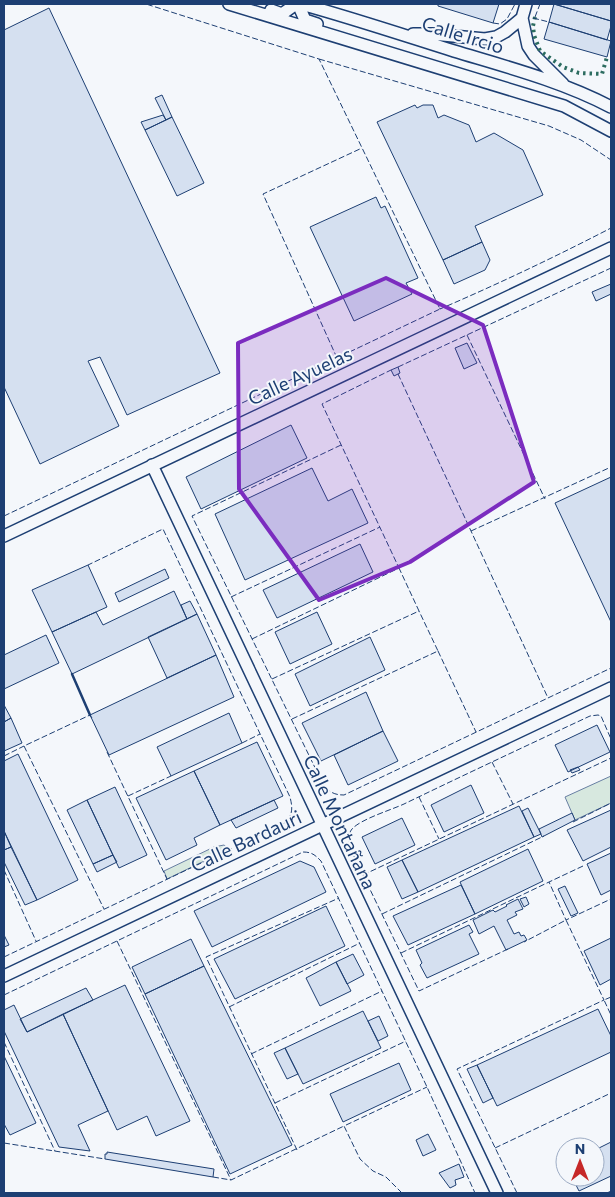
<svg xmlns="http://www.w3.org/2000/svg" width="615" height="1197" font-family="Commissioner,sans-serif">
	<rect width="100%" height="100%" fill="#f4f7fb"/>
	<path fill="#d7e8df" stroke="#687fa3" d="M611,776V803L575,820L565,797Z
		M224,845L229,849L167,879L164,871L214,847Z"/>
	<path fill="#d5e0f0" stroke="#1d3f73" d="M438,4H499L493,23L438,6Z
		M554,4L611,21V26L607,40L549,22Z
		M554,4H611V21Z
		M49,8L220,373L127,415L100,357L88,361L119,426L40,464L4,387V30Z
		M549,22L611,41L607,57L544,39Z
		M162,95L172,117L166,120L155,98Z
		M415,105L417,108L423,105H433L438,118L444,115L469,125L476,142L494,133L523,150L543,195L475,226L482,242L443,260L377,122Z
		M163,115L166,120L145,130L141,122Z
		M172,117L204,183L177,196L145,130Z
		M376,197L381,208L385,206L418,278L406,283L412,294L354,321L310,227Z
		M482,242L490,260L485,270L454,284L443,260Z
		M611,284V294L596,301L592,292Z
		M467,343L477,363L464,369L455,348Z
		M398,367L400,373L394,376L391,370Z
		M291,425L307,458L201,509L186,477Z
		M312,468L328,501L352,489L368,523L245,580L215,514Z
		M611,477V622L555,503Z
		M360,544L373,572L277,618L263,590Z
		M88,565L107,607L52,632L32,590Z
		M165,569L169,578L119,602L115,593Z
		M174,591L187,619L72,674L52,632L96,612L103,625Z
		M190,601L197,614L187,619L181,605Z
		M317,612L332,644L290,664L275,632Z
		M197,614L216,655L167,678L148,637Z
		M46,635L59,663L4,689V655Z
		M370,637L385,670L310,706L295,674Z
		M216,655L234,697L109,755L90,715Z
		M366,692L383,731L321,761L302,723Z
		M4,705L11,718L4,722Z
		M229,713L242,743L171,776L157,747Z
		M11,718L22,743L4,751V722Z
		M597,725L610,752L568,772L555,745Z
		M383,731L398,761L348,785L334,755Z
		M257,742L283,796L220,825L194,771Z
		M18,754L78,880L37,900L4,831V761Z
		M578,767L580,770L572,773L570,770Z
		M194,771L220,825L194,838L197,845L166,860L136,798Z
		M471,785L484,813L444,832L431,805Z
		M115,787L147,855L119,868L87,800Z
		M87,800L113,855L93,864L67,810Z
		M274,800L278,808L236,828L231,820Z
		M519,806L534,837L418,892L402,860Z
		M528,808L541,834L534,837L522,811Z
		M611,810V847L583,861L567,830Z
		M572,813L575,820L542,837L539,829Z
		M402,818L415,845L375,864L362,837Z
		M4,831L11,847L4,850Z
		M11,847L37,900L25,905L4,862V850Z
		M528,849L543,881L475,914L460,882Z
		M611,853V890L601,895L587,864Z
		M113,855L117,862L97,872L93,864Z
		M402,860L418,892L402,899L387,867Z
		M300,861L314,867L326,892L212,947L194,911Z
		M461,885L475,914L408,945L393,916Z
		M565,886L578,913L571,916L558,889Z
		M526,897L529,904L524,907L520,899Z
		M518,899L523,909L515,912L517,915L507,920L514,934L519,932L521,936L524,935L527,940L506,950L494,926L479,934L473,920L493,910L495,912L507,906L506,905Z
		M326,906L345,946L235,999L214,959Z
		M469,925L473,932L469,934L479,954L427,978L420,965L422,963L416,950Z
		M4,935L9,945L4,947Z
		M611,938V979L600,985L584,951Z
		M191,939L204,966L145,994L132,967Z
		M353,954L364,975L347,984L336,962Z
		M336,962L351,991L320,1006L306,978Z
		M204,966L292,1145L230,1174L145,994Z
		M125,985L190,1121L156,1136L147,1116L117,1130L63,1014Z
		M86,988L93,1000L27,1032L20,1019Z
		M14,1005L27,1032L63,1014L108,1111L78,1125L90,1151L59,1147L4,1031V1010Z
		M598,1009L611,1036V1052L497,1106L477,1065Z
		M363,1011L381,1048L303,1084L285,1048Z
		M379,1016L388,1036L378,1041L368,1021Z
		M285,1048L298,1074L287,1079L274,1053Z
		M4,1056L36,1123L10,1135L4,1124Z
		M399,1063L411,1090L343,1122L330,1094Z
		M477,1065L493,1098L483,1103L467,1069Z
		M428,1134L436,1150L423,1156L416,1140Z
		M611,1142V1176L579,1191L572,1177H595V1150Z
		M107,1152L214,1169L213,1177L105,1159V1154H107Z
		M459,1164L464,1177L455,1180L456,1185L450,1188L439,1173Z"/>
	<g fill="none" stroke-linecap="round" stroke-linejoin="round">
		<g stroke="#1d3f73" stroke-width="14">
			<path id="minor" d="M229,4L564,106L611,131
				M298,4L305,20L317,24
				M301,4C352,18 403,35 454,51C507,67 561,81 611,107
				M526,4L522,18L528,46L534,55L563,84
				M271,10L282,14L296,4
				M413,34H432L485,39L496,37L505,32L522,18
				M152,465L497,1193
				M4,536L611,248
				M4,976L611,688"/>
		</g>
		<use href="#minor" stroke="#f4f7fb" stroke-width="11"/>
		<path stroke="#2c6c60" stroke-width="4" stroke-dasharray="2.5 4" stroke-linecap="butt" d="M535,17L533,26L534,35L540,51L563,67L579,73L602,74L607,57"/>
		<path stroke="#1d3f73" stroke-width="1" stroke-dasharray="6 2.5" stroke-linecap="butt" d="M535,17L540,4
			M533,18L549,22
			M493,23L500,24L507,19L515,4
			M319,59L549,126L581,140L611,160
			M440,308V309C498,284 555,257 611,228
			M467,335L545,499
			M337,358L263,194L362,148
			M398,367L611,268
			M398,374L471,531L548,698
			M341,445L192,516L323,784C329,792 334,795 344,795L611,668
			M4,516L440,309L319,59L146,4
			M471,531L611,467
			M231,597L380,527
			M252,639L399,568L322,404L391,370
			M438,651L476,732
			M272,679L419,611L399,568
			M92,718L90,715L24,746L104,909
			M292,719L438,651L419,611
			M242,743L260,734
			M107,752L167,879
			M4,756L24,746
			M492,762L513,804
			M128,796L171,776
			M419,797L439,839
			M573,822L611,803
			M583,866L549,882L566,920L611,899
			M4,870L36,941
			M363,875L611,758
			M382,914L544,836
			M117,941L231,1180
			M508,949L419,991L351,850C349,843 347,835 352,829C361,819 391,810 404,804C466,774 528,745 590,716L598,715L601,716L611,739
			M401,953L549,882
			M4,957L283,824C293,816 293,809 290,797L163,529L88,565
			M4,995L303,852C312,852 315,855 321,861L427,1087L475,1193
			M611,997L604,1000L611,1015
			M229,1007L360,943
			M4,1042L55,1151
			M251,1054L382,991
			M275,1103L406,1041
			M4,1143L105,1159
			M495,1148L611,1093
			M297,1150L206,957L339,898
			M213,1177L231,1180L344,1126
			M402,1193L386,1177L373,1171L360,1159L344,1126L427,1087
			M517,1193L457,1069L604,1000L566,920L524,942
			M607,1193L611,1191"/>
		<path stroke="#1d3f73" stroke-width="2.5" d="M72,674L90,715"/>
	</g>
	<path fill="#7b2cbf" fill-opacity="0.2" stroke="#7b2cbf" stroke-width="4" stroke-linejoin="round" d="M386,278L483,325L534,482L410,562L319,600L239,489L238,343Z"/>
	<g text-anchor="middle" stroke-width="4" stroke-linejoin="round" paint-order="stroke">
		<g font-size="19" fill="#1d3f73" stroke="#f4f7fb">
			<text transform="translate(463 35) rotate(17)" y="7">Calle Ircio</text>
			<text transform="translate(300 376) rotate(-25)" y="7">Calle Ayuelas</text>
			<text transform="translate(340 822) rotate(65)" y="7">Calle Montañana</text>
			<text transform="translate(246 841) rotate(-25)" y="7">Calle Bardauri</text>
		</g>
	</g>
	<rect width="615" height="1197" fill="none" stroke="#1d3f73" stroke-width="10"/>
	<g transform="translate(580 1162)"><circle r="24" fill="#f4f7fb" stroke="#9eadc5"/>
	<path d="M0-4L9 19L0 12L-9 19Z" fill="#c62828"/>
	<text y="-8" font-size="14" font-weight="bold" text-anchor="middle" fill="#1d3f73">N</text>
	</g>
</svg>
